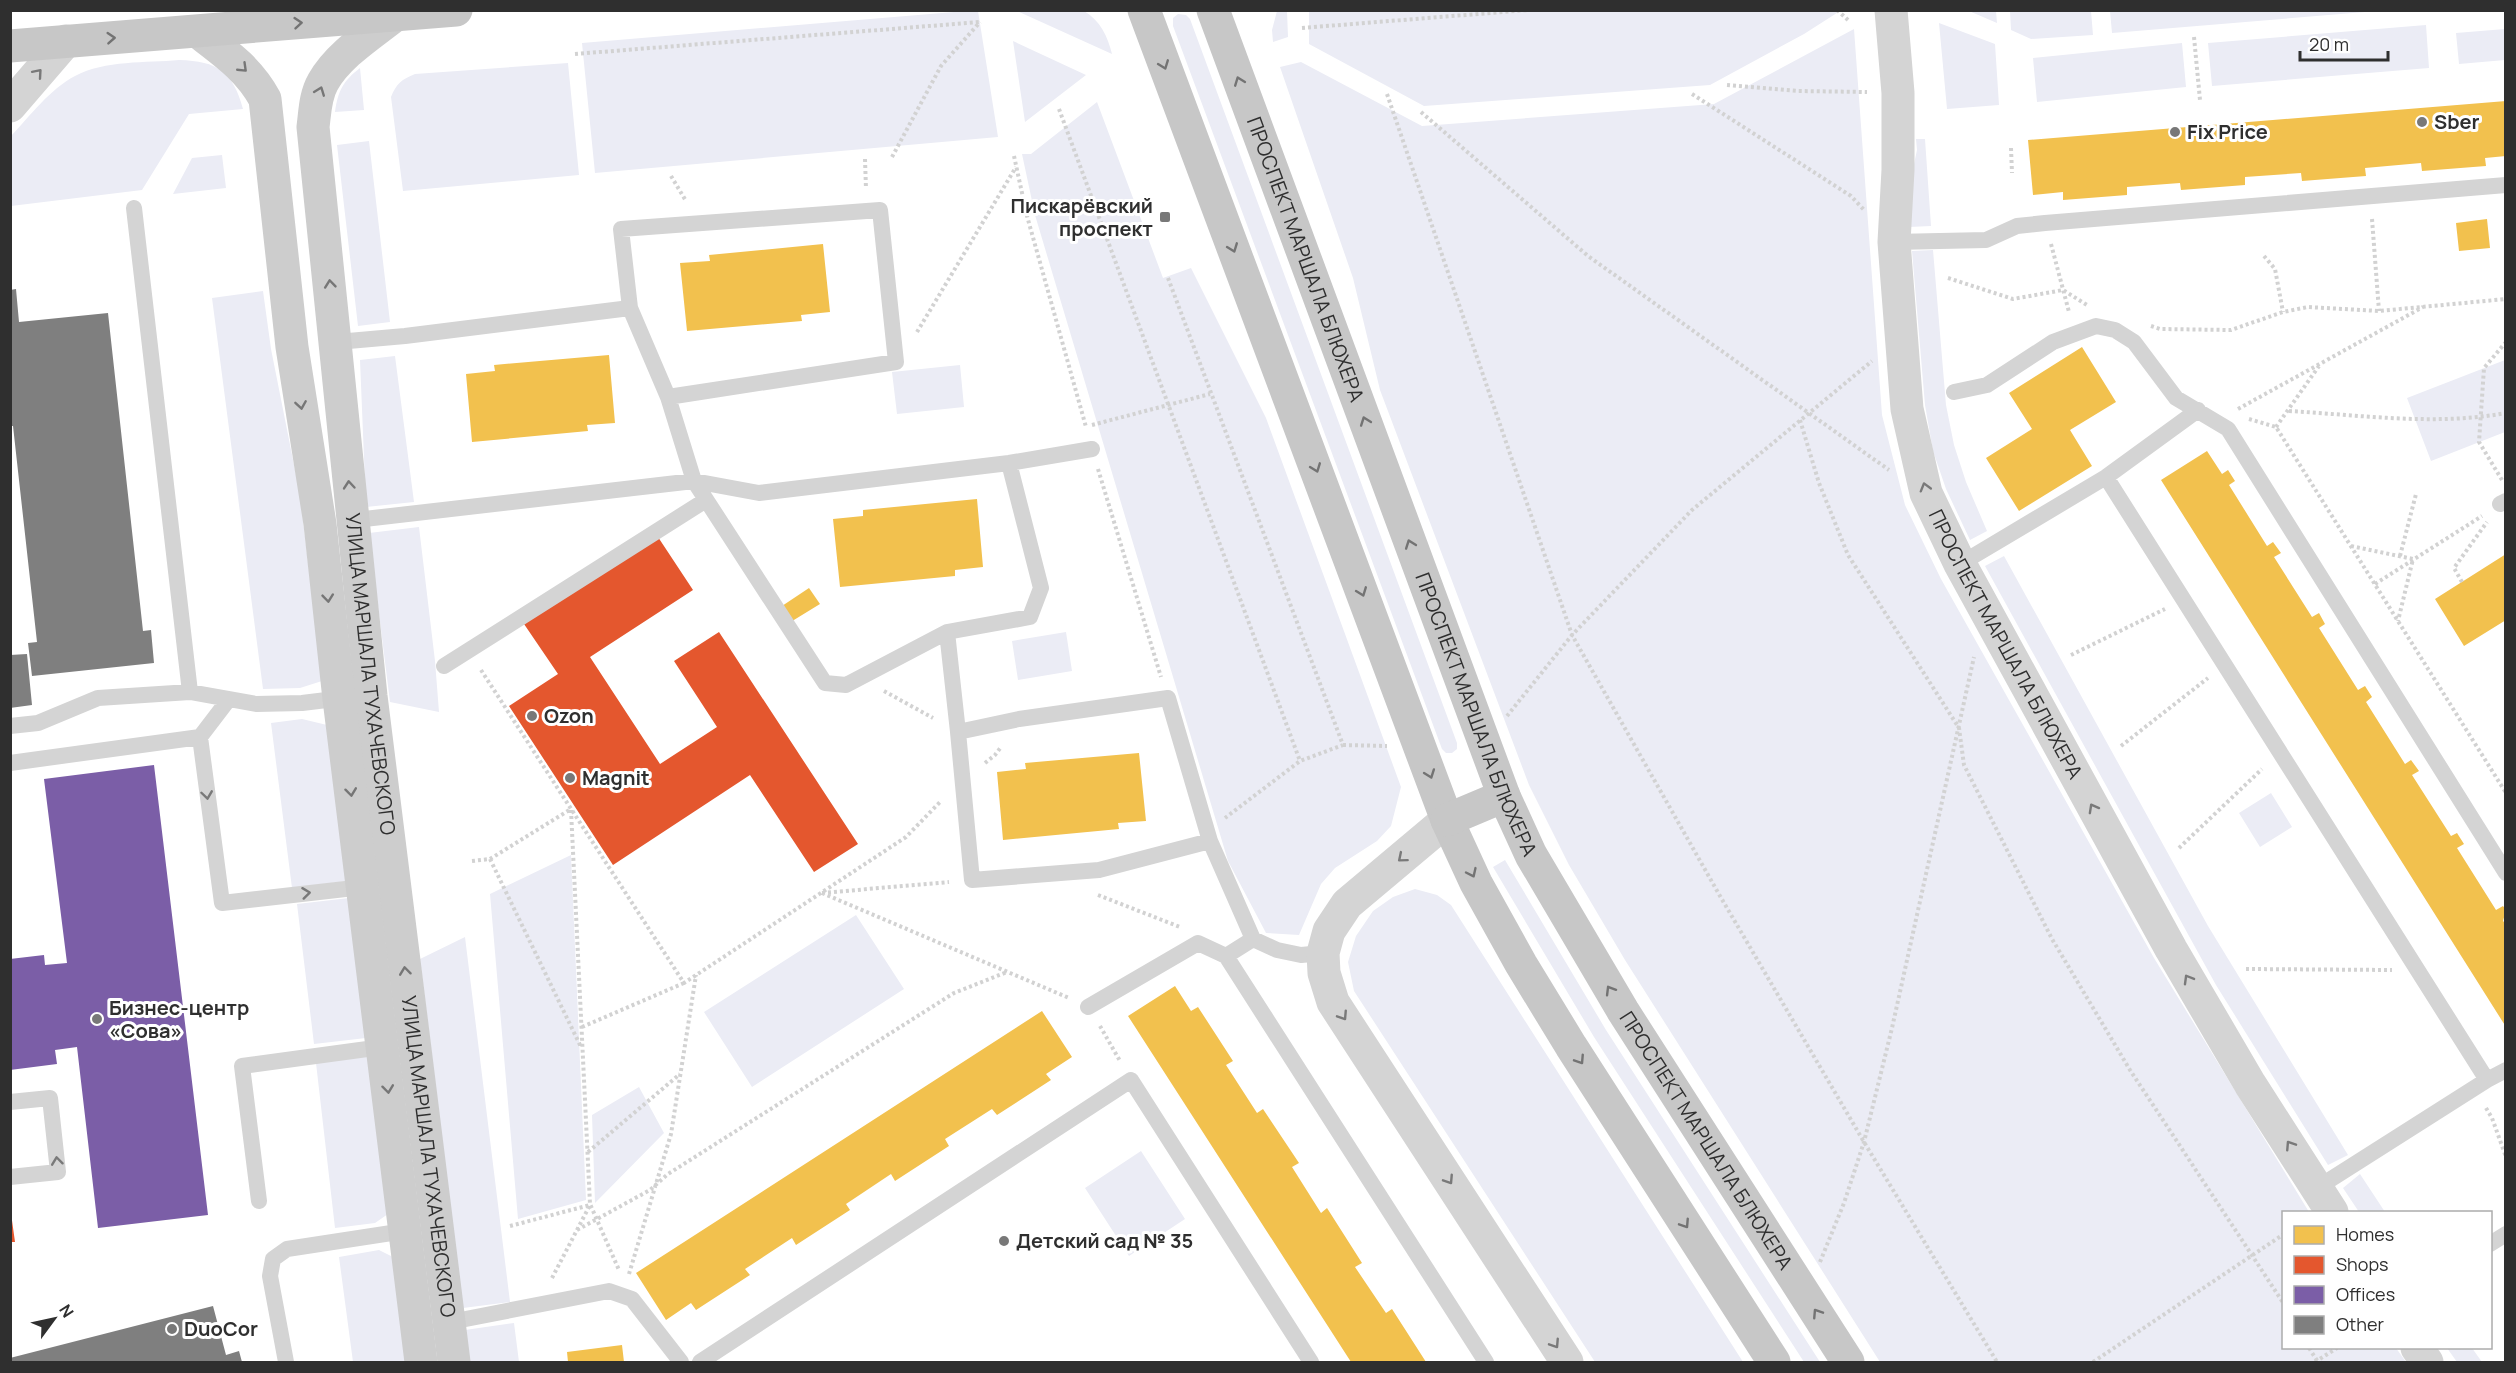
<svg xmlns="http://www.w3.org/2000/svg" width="2516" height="1373" font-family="Manrope,sans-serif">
	<rect width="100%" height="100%" fill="#fff"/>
	<path fill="#ebecf5" d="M966,11H978L998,137L595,173L582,43Z
		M1017,11H1084C1100,20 1108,37 1112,54Z
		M1277,11H1287L1288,37L1273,42L1272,30Z
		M1309,11V10L1840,11L1804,34L1710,85L1424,106L1309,44Z
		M1969,11H1996L1997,23Z
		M2010,11H2091L2093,35L2031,39L2011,30Z
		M2110,11V10L2377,11L2112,33Z
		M1178,14L1186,15L1190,19L1457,743V749L1452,753H1446L1442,749L1173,26V18Z
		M1939,23L1995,44L1999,105L1947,109Z
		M2426,25L2429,68L2212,86L2208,43Z
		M1854,29L1882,415L1905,505L1941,579L2154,958L2309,1212H2284V1348H2396L2406,1362H1880L1625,960L1569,865L1529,785L1380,390L1353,278L1280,67L1301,62L1422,126L1714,104Z
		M2505,29V60L2459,64L2456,33Z
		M1013,41L1086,75L1025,122Z
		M2182,43L2186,87L2037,102L2033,58Z
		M179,60C218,61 233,72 243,109L189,114L142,190L11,206V136C30,116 50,89 75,76C105,60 146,63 179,60Z
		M568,63L579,175L403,191L391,97C396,84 402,79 415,74Z
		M360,68L364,110L335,112C338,91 343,81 360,68Z
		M1097,102L1163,278L1191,268L1266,418L1401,787L1391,826L1377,841L1335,868L1321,884L1299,935L1266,933L1228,861L1035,215L1022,154H1031Z
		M1916,139H1925L1931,226L1909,227L1908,192L1917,150Z
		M369,141L390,322L358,326L337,145Z
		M222,155L226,188L173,194L192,158Z
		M1933,250L1946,405L1954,445L1966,482L1987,531L1970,540L1946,489L1933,451L1925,405L1912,251Z
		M263,291L271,349L300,495L322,681L300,688L263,689L212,298Z
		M395,356L414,502L366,507L360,360Z
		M2505,360V432L2431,461L2407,398Z
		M960,365L964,407L897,414L892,372Z
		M419,527L435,661L439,712L390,702L369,533Z
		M2004,556L2208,926L2348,1155L2328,1165L2216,985L1985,566Z
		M1066,632L1072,671L1018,680L1012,641Z
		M302,719L327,725L347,881L292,888L271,723Z
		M2271,793L2292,827L2260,847L2239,813Z
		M571,855L586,1200L518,1219L490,894Z
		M1505,860L1606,1030L1820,1362H1804L1594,1037L1493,867Z
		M1415,889L1437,895L1451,905L1743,1362H1595L1354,991L1348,962L1356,936L1373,911L1393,897Z
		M349,898L366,1038L314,1044L297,904Z
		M856,915L904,989L752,1087L704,1012Z
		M465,937L510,1302L463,1308L420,959Z
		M368,1056L388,1214L375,1223L335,1228L316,1063Z
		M639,1087L664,1133L595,1203L592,1115Z
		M1141,1151L1185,1219L1129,1256L1085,1188Z
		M2360,1174L2385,1212H2359L2343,1188Z
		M379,1250L393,1257L405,1362H353L339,1257Z
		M514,1323L519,1362H469L465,1330Z
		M2447,1348H2472L2482,1362H2457Z"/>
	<path fill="#f2c14e" d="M2506,101V156L2485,158L2486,166L2422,171L2421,163L2365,168L2366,176L2302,181L2301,173L2245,177V185L2181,190L2180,183L2127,187V195L2063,200V192L2033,195L2028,140Z
		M2487,219L2490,248L2459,251L2456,223Z
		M823,244L830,312L801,315L802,321L687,331L680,263L710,261L709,255Z
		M2082,347L2116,402L2070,430L2092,466L2019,511L1986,458L2032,429L2009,393Z
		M609,355L615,423L587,425L588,431L472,442L466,374L495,371L494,365Z
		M2207,451L2222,474L2228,470L2235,481L2229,485L2267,546L2273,542L2281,553L2274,557L2312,617L2319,613L2325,624L2319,628L2358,690L2365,686L2372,697L2366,702L2405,764L2411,760L2419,771L2412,775L2451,836L2457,833L2464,844L2457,848L2496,910L2503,906L2506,910L2503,921L2506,924V1027L2161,480Z
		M977,499L983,567L955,570V576L840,587L833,519L863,516V510Z
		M2506,554V620L2464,646L2435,599Z
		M809,588L820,604L789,623L779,608Z
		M1139,753L1146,821L1118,823L1119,829L1003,840L997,772L1026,769L1025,763Z
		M1175,986L1191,1011L1198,1007L1233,1061L1226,1065L1257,1113L1263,1109L1299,1163L1292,1167L1321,1213L1327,1208L1362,1263L1355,1267L1386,1313L1392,1309L1426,1362H1351L1128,1016Z
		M1042,1011L1072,1057L1046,1074L1051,1080L997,1115L992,1109L945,1139L949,1146L895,1181L891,1174L846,1204L850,1210L796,1245L792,1238L745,1269L750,1275L696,1310L691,1303L666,1320L636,1273Z
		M622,1345L624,1362H568L567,1352Z"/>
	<path fill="#e4572e" d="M658,537L693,590L590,657L660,764L717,727L674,661L719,632L858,844L814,872L750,775L613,865L509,706L558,674L524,624Z
		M10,1206L15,1242H10Z"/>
	<path fill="#7b5ea7" d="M154,765L208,1215L98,1228L77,1047L55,1050L57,1064L10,1070V959L44,955L45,965L67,963L44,779Z"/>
	<path fill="#7f7f7f" d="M16,289L19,322L108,313L143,631L151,630L154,663L32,676L28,643L37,642L13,426H10V290Z
		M27,654L32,705L10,708V655Z
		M213,1306L226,1355L239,1351L242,1362H10V1358Z"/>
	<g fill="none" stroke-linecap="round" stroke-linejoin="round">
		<path stroke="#d2d2d2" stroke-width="4" stroke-dasharray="3 3" stroke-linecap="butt" d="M1837,10L1848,20
			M1302,28L1528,10
			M2194,37L2200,100
			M575,54L980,22
			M1727,85L1798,91L1867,92
			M1387,94L1572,635L1720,896L1864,1142L1997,1362
			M1692,94L1851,196L1865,211
			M1059,109L1300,761
			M1421,112L1588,256L1889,470
			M2011,148L2012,173
			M1014,156L1027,216L1086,427
			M892,157L941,66L980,22
			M865,159L866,189
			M671,176L686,201
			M2372,219L2379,311
			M2051,244L2069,312
			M2264,256L2275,269L2283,312
			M1168,278L1343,745L1300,761L1225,818
			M1948,278L2013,299L2063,290L2087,305
			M2151,326L2160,329L2231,330L2283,312L2308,307L2379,311L2506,299
			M917,332L1016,167
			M2238,409L2423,307
			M2289,411C2360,415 2436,426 2506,413
			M2249,419L2276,427L2506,793
			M1800,420L1819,483L1848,555L1959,728L1964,765L2052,939L2130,1070L2284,1304
			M1092,425L1210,394
			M2276,427L2319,366
			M1098,469L1161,677
			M2502,480L2479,442L2484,368L2506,342
			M2351,546L2413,559L2398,621
			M2400,556L2416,494
			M2462,582L2454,568L2487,522
			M2375,584L2482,516
			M2071,655L2165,609
			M481,670L684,983L906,837L941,801
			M884,691L933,718
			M1507,716L1572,635L1692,510L1872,361
			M1343,745L1387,746
			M2121,746L2208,678
			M985,763L995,755L1001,747
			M571,810L590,1204L619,1270
			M2179,848L2262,769
			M490,859L581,1047
			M472,861L490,859L571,809
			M822,893L1069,998
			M822,893L949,882
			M1098,895L1180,927
			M2246,969L2392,970
			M1100,1026L1120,1061
			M582,1027L684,983
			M2486,1108L2492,1118L2506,1157
			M588,1152L680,1074
			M510,1226L590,1205
			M577,1230L650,1190L668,1174L954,993L1007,972
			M1820,1262L1844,1203L1864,1142L1892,1028L1974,657
			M629,1274L671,1134L696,975
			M552,1278L590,1205
			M2309,1348L2318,1362
			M2093,1362L2284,1234
			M2315,1362L2337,1348"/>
		<path stroke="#d4d4d4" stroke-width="16" d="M134,208L190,692L256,704L302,703L343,698
			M1894,242L1986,240L2017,226L2045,223L2506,185
			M337,342L405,336L630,308
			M1954,392L1987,385L2053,342L2096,326L2115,330L2134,342L2176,398L2228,429L2506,873
			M668,397L896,362L880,210L621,229L630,308L668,397L694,481L825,683L846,685L947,632L958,732L1019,719L1168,698L1210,841L1253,939L1277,950L1301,955L1323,953
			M2106,477L2487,1080
			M2500,504L2506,501
			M347,521L694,481L759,493L1009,463L1092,449
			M1960,564L2106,477L2198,410
			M947,632L1030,617L1041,588L1009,463
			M444,666L706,500
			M10,726L38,723L98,698L190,692
			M958,732L972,880L1099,870L1210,841
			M200,737L222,903L363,887
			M10,763L200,737L229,699
			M1253,939L1226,956L1486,1362
			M1088,1007L1198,943L1226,956
			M10,1102L50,1098L58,1172L10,1177
			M2317,1188L2487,1080L2506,1070
			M259,1201L242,1066L382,1047
			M2490,1244L2506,1234
			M445,1323L609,1291L632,1299L681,1362
			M286,1362L270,1276L273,1259L287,1249L411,1230
			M700,1362L1131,1080L1311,1362"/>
		<g stroke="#d4d4d4" stroke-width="33">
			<path id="s1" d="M1891,10L1898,93V170L1894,242L1907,409L1926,493L1960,564L2171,949L2250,1084L2332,1212"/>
			<path d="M10,106L66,41"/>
			<path d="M1447,820L1347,904L1329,931L1323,953L1324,973L1333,1002L1567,1362"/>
			<path d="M2417,1348L2427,1362"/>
		</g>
		<g stroke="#cdcdcd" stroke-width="33">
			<path id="s2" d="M394,16C370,35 338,55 323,82C315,96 315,112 313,127L371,696L454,1362"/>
			<path d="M198,32C224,52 249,69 265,99L292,347L320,524L339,699L421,1362"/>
		</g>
		<g stroke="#c7c7c7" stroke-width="33">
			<path d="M1144,10L1447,820L1476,883L1521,964L1571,1046L1774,1362"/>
			<path id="s3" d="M1213,10L1504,796L1531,855L1623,1011L1848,1362"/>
			<path d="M10,46L456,10"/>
			<path d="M1447,820L1504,796"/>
		</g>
	</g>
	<defs><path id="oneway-chevron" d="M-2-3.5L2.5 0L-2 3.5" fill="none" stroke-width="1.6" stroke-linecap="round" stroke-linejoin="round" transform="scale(1.5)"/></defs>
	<g stroke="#737373">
		<use href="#oneway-chevron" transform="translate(298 23) rotate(-5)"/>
		<use href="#oneway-chevron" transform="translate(111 38) rotate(-4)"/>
		<use href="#oneway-chevron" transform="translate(1164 65) rotate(69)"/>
		<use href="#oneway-chevron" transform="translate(1239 81) rotate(-111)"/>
		<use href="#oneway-chevron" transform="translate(1233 248) rotate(69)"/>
		<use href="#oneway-chevron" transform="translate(1365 421) rotate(-110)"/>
		<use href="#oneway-chevron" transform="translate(1316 468) rotate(69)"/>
		<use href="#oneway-chevron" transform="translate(1410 544) rotate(-110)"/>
		<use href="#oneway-chevron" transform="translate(1362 592) rotate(69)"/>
		<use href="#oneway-chevron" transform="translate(1430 774) rotate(70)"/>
		<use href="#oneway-chevron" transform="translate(1472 873) rotate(65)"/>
		<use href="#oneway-chevron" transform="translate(1610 990) rotate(-121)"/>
		<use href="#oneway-chevron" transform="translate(1580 1060) rotate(57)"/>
		<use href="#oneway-chevron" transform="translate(1685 1224) rotate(57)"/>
		<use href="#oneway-chevron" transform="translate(1817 1313) rotate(-123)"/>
	</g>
	<g stroke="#767676">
		<use href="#oneway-chevron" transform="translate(243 68) rotate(44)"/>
		<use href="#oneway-chevron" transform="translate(320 91) rotate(-69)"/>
		<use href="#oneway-chevron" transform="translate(330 284) rotate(-96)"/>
		<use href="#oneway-chevron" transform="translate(301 405) rotate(81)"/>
		<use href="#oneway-chevron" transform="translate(349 485) rotate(-95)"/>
		<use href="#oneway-chevron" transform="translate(328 598) rotate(84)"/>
		<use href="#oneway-chevron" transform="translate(351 792) rotate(83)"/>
		<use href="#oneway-chevron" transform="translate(405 971) rotate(-97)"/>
		<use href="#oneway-chevron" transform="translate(388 1089) rotate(83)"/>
	</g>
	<g stroke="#797979">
		<use href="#oneway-chevron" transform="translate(38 73) rotate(-49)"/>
		<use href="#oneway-chevron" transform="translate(1925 487) rotate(-106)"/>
		<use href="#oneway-chevron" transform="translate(207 795) rotate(82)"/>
		<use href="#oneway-chevron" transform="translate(2093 808) rotate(-119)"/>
		<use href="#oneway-chevron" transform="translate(1402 858) rotate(140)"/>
		<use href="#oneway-chevron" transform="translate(306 893) rotate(-7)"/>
		<use href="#oneway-chevron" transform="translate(2188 979) rotate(-120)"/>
		<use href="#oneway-chevron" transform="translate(1343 1016) rotate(57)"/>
		<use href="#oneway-chevron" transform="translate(2290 1145) rotate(-123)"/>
		<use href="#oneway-chevron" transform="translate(57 1161) rotate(-97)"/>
		<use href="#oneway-chevron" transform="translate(1449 1180) rotate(57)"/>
		<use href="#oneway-chevron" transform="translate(1555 1344) rotate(57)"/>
	</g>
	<g fill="#787878" stroke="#fff" stroke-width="2">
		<circle cx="2422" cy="122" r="6"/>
		<circle cx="2175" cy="132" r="6"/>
		<rect x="1159" y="211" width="12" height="12" rx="3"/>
		<circle cx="532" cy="716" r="6"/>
		<circle cx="570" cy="778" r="6"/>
		<circle cx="97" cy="1019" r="6"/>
		<circle cx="1004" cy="1241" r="6"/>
		<circle cx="172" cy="1329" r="6"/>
	</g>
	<g text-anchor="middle" stroke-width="6" stroke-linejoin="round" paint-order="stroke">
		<g font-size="20" font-weight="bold" fill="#2f2f2f" stroke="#fff" text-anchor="start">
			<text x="2434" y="129">Sber</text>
			<text x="2187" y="139">Fix Price</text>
			<text x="1153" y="213" text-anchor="end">Пискарёвский<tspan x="1153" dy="23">проспект</tspan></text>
			<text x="544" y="723">Ozon</text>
			<text x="582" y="785">Magnit</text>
			<text x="109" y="1015">Бизнес-центр<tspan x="109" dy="23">«Сова»</tspan></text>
			<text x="1016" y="1248">Детский сад № 35</text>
			<text x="184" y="1336">DuoCor</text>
		</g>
		<g font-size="20" fill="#2f2f2f" stroke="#fff">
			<text dy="7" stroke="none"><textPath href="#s3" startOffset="266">ПРОСПЕКТ МАРШАЛА БЛЮХЕРА</textPath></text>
			<text dy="7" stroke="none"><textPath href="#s1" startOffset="657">ПРОСПЕКТ МАРШАЛА БЛЮХЕРА</textPath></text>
			<text dy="7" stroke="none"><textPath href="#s2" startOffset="694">УЛИЦА МАРШАЛА ТУХАЧЕВСКОГО</textPath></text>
			<text dy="7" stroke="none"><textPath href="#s3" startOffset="752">ПРОСПЕКТ МАРШАЛА БЛЮХЕРА</textPath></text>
			<text dy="7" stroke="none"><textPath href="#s3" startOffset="1238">ПРОСПЕКТ МАРШАЛА БЛЮХЕРА</textPath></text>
			<text dy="7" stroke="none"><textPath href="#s2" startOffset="1180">УЛИЦА МАРШАЛА ТУХАЧЕВСКОГО</textPath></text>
		</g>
	</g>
	<rect width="2516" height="1373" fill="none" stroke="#2f2f2f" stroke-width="24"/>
	<rect x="2282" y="1211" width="210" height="138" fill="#ffffff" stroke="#acacac" stroke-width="1.5"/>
	<rect x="2294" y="1226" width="30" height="18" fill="#f2c14e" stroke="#acacac" stroke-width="1.5"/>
	<text x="2336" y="1241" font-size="18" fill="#2f2f2f">Homes</text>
	<rect x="2294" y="1256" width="30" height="18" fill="#e4572e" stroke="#acacac" stroke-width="1.5"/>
	<text x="2336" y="1271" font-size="18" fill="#2f2f2f">Shops</text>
	<rect x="2294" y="1286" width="30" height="18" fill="#7b5ea7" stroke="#acacac" stroke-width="1.5"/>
	<text x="2336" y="1301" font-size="18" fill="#2f2f2f">Offices</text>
	<rect x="2294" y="1316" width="30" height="18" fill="#7f7f7f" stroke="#acacac" stroke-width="1.5"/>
	<text x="2336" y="1331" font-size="18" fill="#2f2f2f">Other</text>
	<g transform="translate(54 1319) rotate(57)" stroke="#ffffff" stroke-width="4.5" paint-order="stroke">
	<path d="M0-4.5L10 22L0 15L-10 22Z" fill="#2f2f2f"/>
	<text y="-9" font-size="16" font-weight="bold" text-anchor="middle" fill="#2f2f2f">N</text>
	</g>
	<path d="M2300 51v9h88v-9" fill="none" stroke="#2f2f2f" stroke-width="3"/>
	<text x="2309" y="51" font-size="18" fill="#2f2f2f" stroke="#ffffff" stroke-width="4.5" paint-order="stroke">20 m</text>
</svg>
